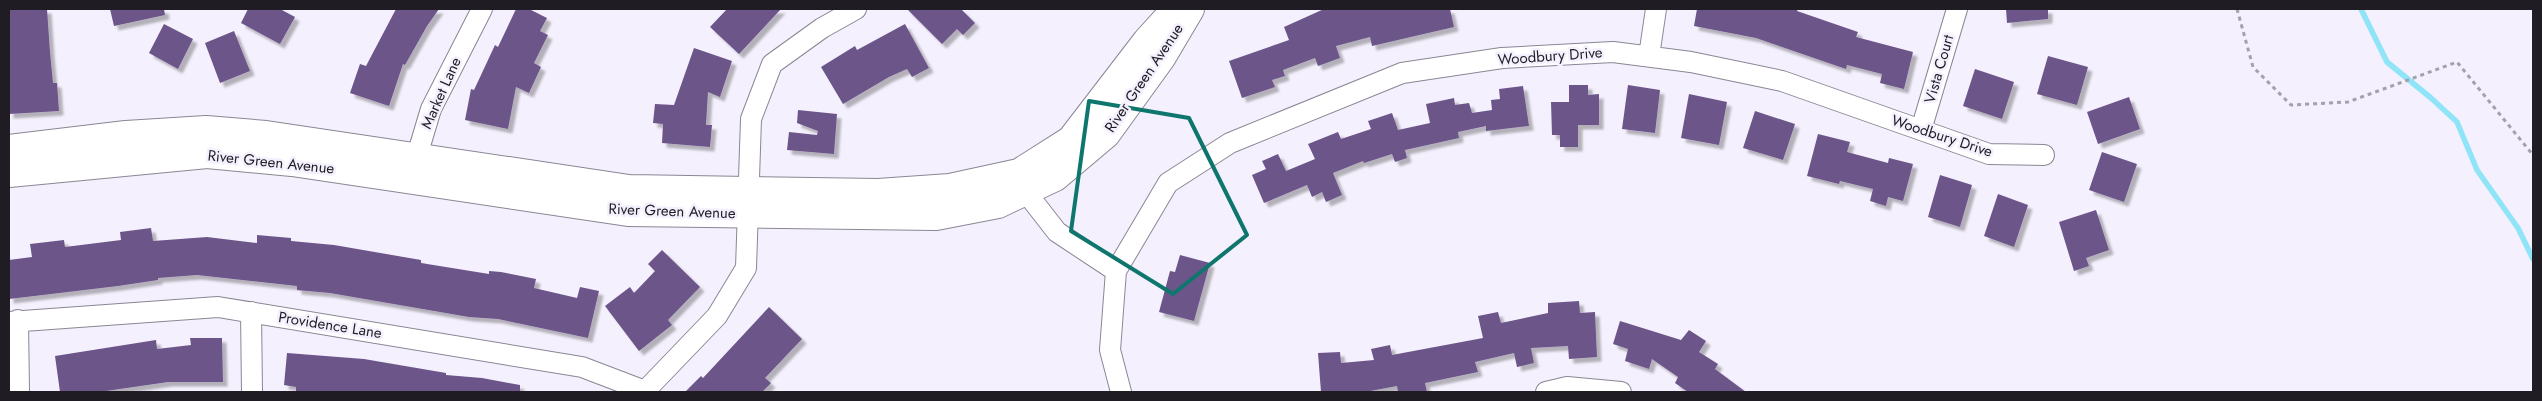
<svg xmlns="http://www.w3.org/2000/svg" width="2542" height="401" font-family="Jost,sans-serif">
	<defs>
		<filter id="shadow"><feDropShadow dx="4.5" dy="4.5" stdDeviation="1" flood-color="#0004"/></filter>
	</defs>
	<rect width="100%" height="100%" fill="#f4f0fd"/>
	<g fill="none" stroke-linecap="round" stroke-linejoin="round">
		<path stroke="#90e4f8" stroke-width="5.5" d="M2361,9L2387,62L2431,98L2457,122L2477,170L2518,228L2533,259"/>
	</g>
	<path fill="#6c5589" filter="url(#shadow)" d="M9,9H47L50,52L53,83H57L59,111L9,114Z
		M110,9H164L165,15L114,26Z
		M248,9H280L295,17L280,44L241,23Z
		M396,9H439L427,26L405,65L403,64L389,106L350,93L360,64L366,66Z
		M516,9H529L547,18L540,31L548,35L534,63L541,67L529,93L516,87L508,129L465,120L471,89L474,90L495,45L498,47Z
		M727,9H781L739,54L710,27Z
		M907,9H961L975,23L963,35L957,29L942,44Z
		M1324,9H1450L1454,27L1372,46L1370,37L1336,46L1340,58L1318,66L1315,58L1283,70L1285,76L1272,80L1275,87L1242,98L1229,61L1289,40L1284,27Z
		M1697,9H1798L1797,11L1858,32L1856,37L1913,52L1904,89L1880,83L1882,74L1847,65L1846,69L1756,38L1694,26Z
		M2006,9H2048V19L2007,23Z
		M164,24L193,39L178,69L149,53Z
		M905,24L929,68L912,77L907,69L889,77L843,104L821,67L855,46L857,50Z
		M234,31L250,71L220,83L205,43Z
		M694,48L732,61L720,97L708,92L706,125H712L710,147L662,143L663,124L653,123L655,104L674,105Z
		M2048,56L2088,67L2077,105L2037,94Z
		M1975,69L2014,82L2002,119L1963,106Z
		M1569,85H1588V95L1599,94V125H1578V147H1560V135H1552L1551,102H1569Z
		M1628,85L1660,90L1655,133L1622,129Z
		M1523,86L1529,126L1486,131V126L1458,132L1459,138L1405,150L1407,158L1395,162L1392,154L1364,163L1363,161L1333,173L1342,195L1326,202L1322,192L1312,197L1307,185L1264,203L1252,175L1266,169L1262,161L1278,154L1286,171L1315,159L1308,144L1338,132L1341,139L1371,129L1368,121L1392,113L1398,130L1430,123L1426,104L1454,98L1455,105L1469,103L1472,113L1492,110L1491,100L1500,99L1499,89Z
		M1689,94L1727,102L1719,145L1681,138Z
		M2129,97L2140,129L2098,144L2087,112Z
		M798,110L837,114L834,154L787,150L789,132L817,135L818,131L797,123Z
		M1755,111L1795,124L1783,160L1743,148Z
		M1818,134L1850,142L1847,152L1888,163L1889,158L1913,164L1903,201L1888,197L1886,206L1870,201L1873,189L1840,181L1839,184L1807,176Z
		M2102,152L2137,164L2124,202L2089,190Z
		M1940,175L1972,185L1960,227L1928,217Z
		M1998,194L2028,205L2014,247L1984,236Z
		M2096,210L2109,250L2086,258L2089,266L2074,271L2059,222Z
		M151,228L153,241L207,237L257,243V235L291,238V241L334,245L421,260V263L489,274V271L501,272L536,279L534,288L577,298L580,287L599,291L588,338L498,319L469,317L330,293L297,290V286L197,275L158,278V280L118,286L9,299V260L32,257L30,244L64,240L65,247L121,240L120,232Z
		M662,250L700,287L668,320L672,325L639,351L605,306L630,287L634,293L655,271L648,264Z
		M1180,255L1210,263L1194,321L1159,312L1170,271L1175,272Z
		M1579,301L1580,313L1595,312L1597,357L1569,359L1568,346L1531,348L1534,363L1517,367L1514,353L1475,362L1478,372L1425,383L1427,392H1398L1397,386L1365,392H1321L1318,353L1340,352L1341,363L1374,360L1371,349L1390,345L1392,355L1483,338L1478,316L1498,312L1501,323L1548,313V303Z
		M769,307L802,339L765,378L771,383L762,392H685L701,376L703,378Z
		M1620,321L1681,340L1689,330L1706,341L1699,352L1718,364L1715,369L1746,392H1688L1675,383L1678,377L1652,359L1649,369L1625,361L1628,349L1613,344Z
		M190,338H222L223,382H168L99,392H60L55,356L156,340L157,349L191,345Z
		M287,353L364,359L446,373V375L482,378L520,385V392H296V387L284,385Z"/>
	<g fill="none" stroke-linecap="round" stroke-linejoin="round">
		<g stroke="#8b8694" stroke-width="22">
			<path id="street" d="M1649,56L1656,9
				M1921,130L1957,9
				M413,169L431,109L482,9
				M1022,180L1025,191L1057,232L1116,271L1110,350L1121,392
				M1116,271L1168,183L1230,143L1402,73L1502,58L1613,52L1691,62L1782,81L1989,154L2044,155
				M251,312L252,392
				M18,320L19,392
				M9,322L218,307L582,367L645,391
				M644,392L717,316L746,268L751,119L772,64L822,28L856,9
				M1546,392L1567,387L1621,392"/>
		</g>
		<g stroke="#8b8694" stroke-width="30">
			<path id="secondary" d="M9,149L126,135L206,130L266,135L629,189L878,193L950,188L1019,173L1071,140L1147,41L1176,9
				M9,173L207,154L292,162L628,212L936,216L998,204L1055,177L1106,134L1161,58L1190,9"/>
		</g>
		<path stroke="#a4a1ab" stroke-width="3" stroke-dasharray="4 4" stroke-linecap="butt" d="M2237,9L2253,67L2291,105L2348,102L2457,62L2533,155"/>
		<use href="#street" stroke="#fff" stroke-width="20"/>
		<use href="#secondary" stroke="#fff" stroke-width="28"/>
	</g>
	<path fill="none" stroke="#0f766e" stroke-width="4" stroke-linejoin="round" d="M1089,101L1189,118L1247,235L1173,294L1071,231Z"/>
	<g text-anchor="middle" stroke-width="5" stroke-linejoin="round" paint-order="stroke">
		<g font-size="15" fill="#1f1d23" stroke="#f4f0fd">
			<text transform="translate(1550 56) rotate(-4)" y="5">Woodbury Drive</text>
			<text transform="translate(1939 69) rotate(-74)" y="5">Vista Court</text>
			<text transform="translate(1144 78) rotate(-56)" y="5">River Green Avenue</text>
			<text transform="translate(441 93) rotate(-66)" y="5">Market Lane</text>
			<text transform="translate(1942 136) rotate(18)" y="5">Woodbury Drive</text>
			<text transform="translate(271 162) rotate(6)" y="5">River Green Avenue</text>
			<text transform="translate(672 211) rotate(2)" y="5">River Green Avenue</text>
			<text transform="translate(330 325) rotate(9)" y="5">Providence Lane</text>
		</g>
	</g>
	<rect width="2542" height="401" fill="none" stroke="#1f1d23" stroke-width="20"/>
</svg>
